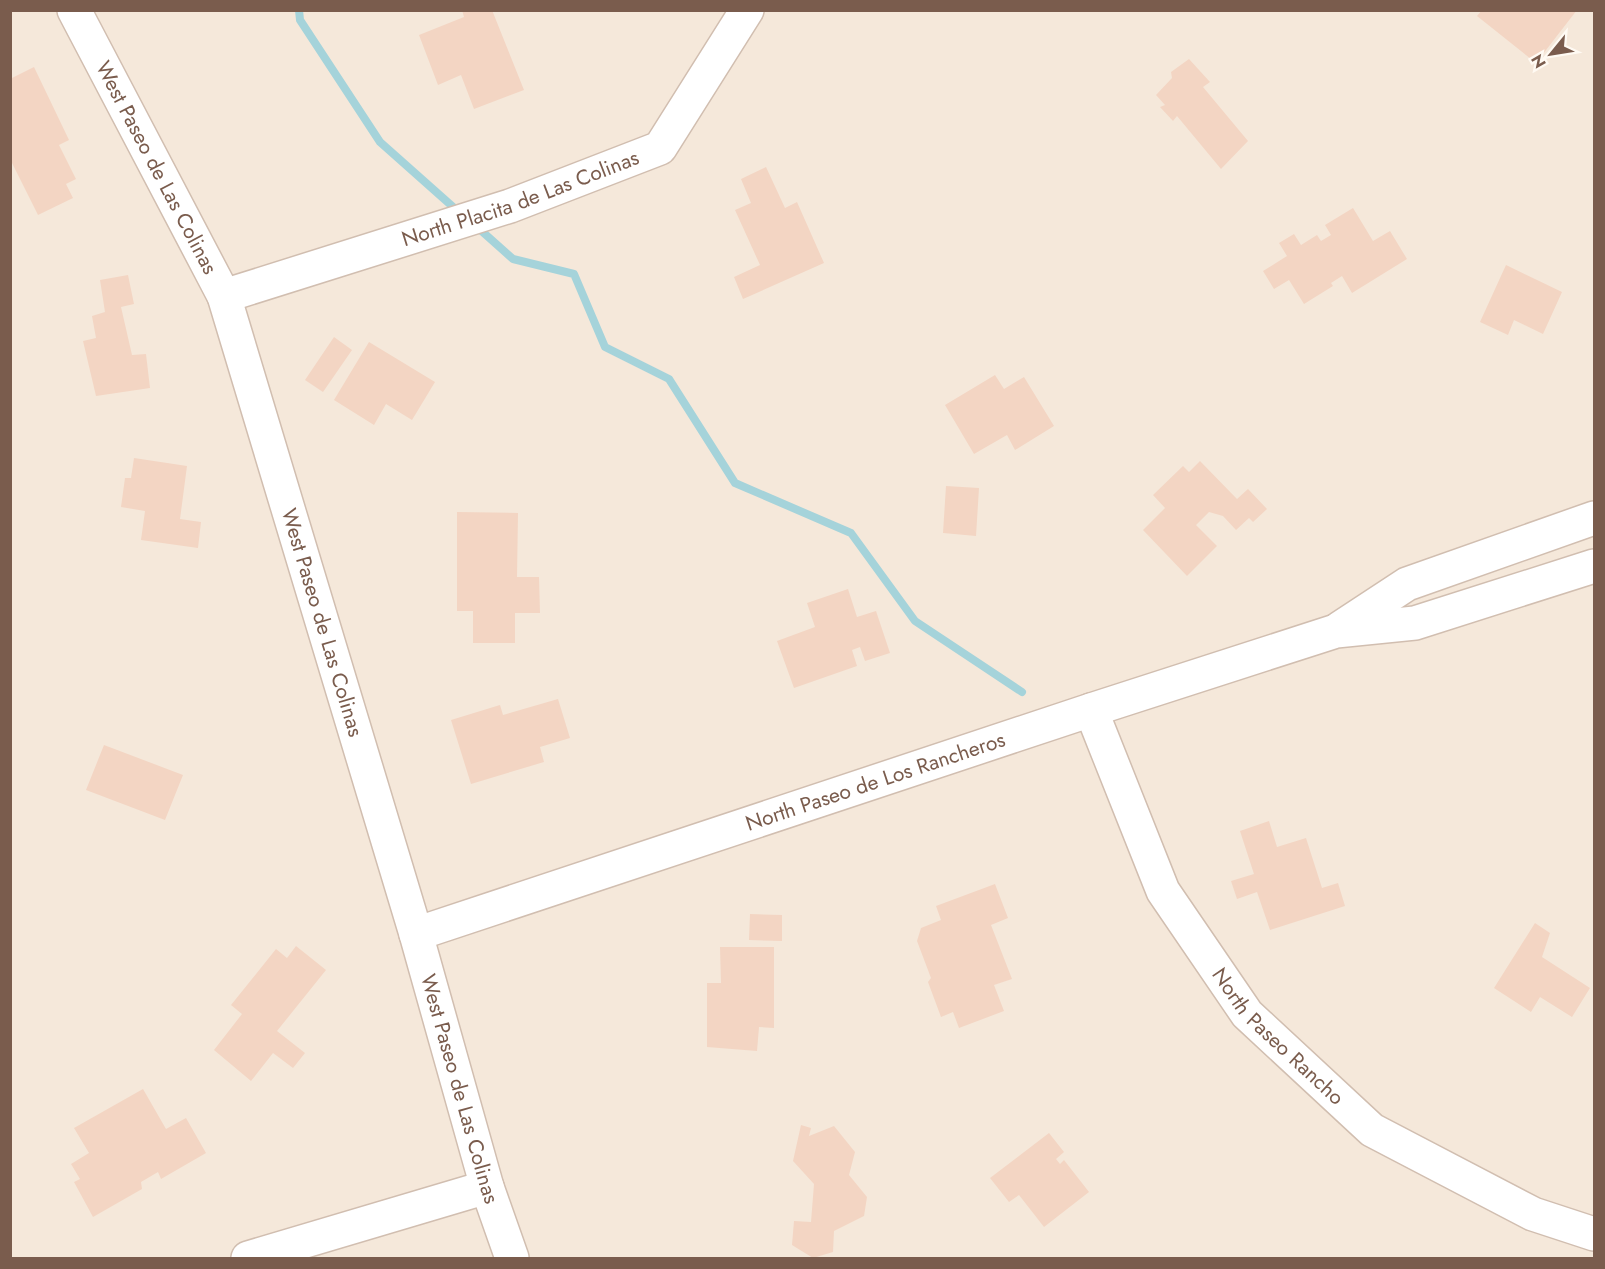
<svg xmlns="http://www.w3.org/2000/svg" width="1605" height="1269" viewBox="0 0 1605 1269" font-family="Jost,sans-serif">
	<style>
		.residential { fill: #f5e8da }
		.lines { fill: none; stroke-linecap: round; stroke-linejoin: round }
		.stream { stroke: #a5d3da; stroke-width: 8 }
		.building { fill: #f3d5c3 }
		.minor-casing { stroke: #d1beb0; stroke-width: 36 }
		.minor { stroke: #fff; stroke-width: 33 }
		.labels { text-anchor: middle; stroke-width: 5; stroke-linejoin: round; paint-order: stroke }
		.street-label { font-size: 21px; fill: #7a5c4d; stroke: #fffaf3 }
	</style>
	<rect width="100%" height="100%" fill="#fdf6ec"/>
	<!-- residential -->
	<path class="residential" d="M11,11H1594V1258H11Z"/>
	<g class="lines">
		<!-- stream -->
		<path class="stream" d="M299,10L300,20L380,142L461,214
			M476,226L513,259L574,274L605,347L669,379L735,483L851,533L915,621L1022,692"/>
	</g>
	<!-- building -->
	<path class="building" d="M462,10H492L524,90L474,109L461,75L438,85L419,35L464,17Z
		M1482,10H1577L1536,63L1477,16Z
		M1189,59L1210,82L1203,87L1248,141L1221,169L1177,116L1173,121L1160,107L1165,105L1156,95L1172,78L1171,72Z
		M34,67L69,140L59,145L76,179L66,184L73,198L38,215L10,159V79Z
		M766,167L785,208L797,202L824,263L743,299L734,277L760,265L735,210L751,203L741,179Z
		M1353,208L1373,241L1390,231L1407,259L1352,293L1342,276L1331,283L1333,286L1304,304L1289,280L1274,289L1263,271L1287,256L1279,243L1294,234L1301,245L1317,235L1321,241L1331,235L1325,225Z
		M1506,265L1562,292L1543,334L1514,320L1508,335L1480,322Z
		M128,275L134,304L121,307L132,355L146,354L150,388L96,396L83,341L96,338L92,316L105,312L100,280Z
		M334,337L352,350L323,392L305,380Z
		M369,342L435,382L412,420L386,404L374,425L334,400Z
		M995,375L1004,389L1024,377L1054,426L1015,450L1007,435L974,454L945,405Z
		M134,458L187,466L180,519L201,522L198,548L141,540L145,511L121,507L125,478H131Z
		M1200,461L1237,499L1248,489L1267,509L1253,522L1249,518L1236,530L1223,516L1209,512L1196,525L1217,546L1187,576L1143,530L1165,508L1153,495L1183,466L1189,472Z
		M946,486L979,488L976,536L943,533Z
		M457,512L518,513L517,577H539L540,613H515V643H473V611H457Z
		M848,589L857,617L876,611L890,653L865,661L860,647L852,650L857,666L794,688L777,641L815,627L807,603Z
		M558,699L570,738L540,747L544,762L471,784L451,720L500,705L503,715Z
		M104,745L183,775L165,820L86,790Z
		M1269,821L1277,847L1306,838L1322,888L1338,883L1345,906L1270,930L1257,892L1237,899L1231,881L1254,874L1240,831Z
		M995,884L1008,918L991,925L1012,979L994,985L1004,1011L959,1028L953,1012L941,1017L928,982L931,978L917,941L921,928L941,920L936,906Z
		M750,914L782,915V941L749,940Z
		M1535,923L1550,933L1542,957L1590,988L1572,1017L1540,997L1531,1012L1494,988Z
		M296,946L326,970L277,1031L305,1053L293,1068L273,1053L251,1081L214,1050L242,1014L231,1005L276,949L287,958Z
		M720,947H774V1028L759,1027L757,1051L707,1047V983H721Z
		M143,1089L166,1129L186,1118L206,1153L161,1179L158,1172L141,1182L142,1189L93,1217L74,1182L80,1179L71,1164L89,1153L74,1128Z
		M801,1125L811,1128L809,1136L834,1126L855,1152L849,1175L867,1197L864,1216L834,1231L833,1252L813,1258L792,1245L794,1221L811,1222L814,1184L793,1161Z
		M1049,1133L1064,1152L1056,1159L1060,1164L1064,1160L1089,1192L1044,1227L1019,1195L1009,1202L990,1178Z"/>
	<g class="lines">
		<defs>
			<g id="minor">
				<path id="s1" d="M74,10L224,296L416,934L487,1187L512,1258"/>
				<path id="s2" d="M224,296L510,206L660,148L747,10"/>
				<path d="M1340,628L1407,584L1594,518"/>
				<path id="s3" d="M1091,710L1163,891L1247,1014L1372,1130L1533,1214L1594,1234"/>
				<path id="s4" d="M416,934L1091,710L1336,631L1415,623L1594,566"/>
				<path d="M248,1258L487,1187"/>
			</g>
		</defs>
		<!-- minor casing -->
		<use href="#minor" class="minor-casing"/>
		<!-- minor -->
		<use href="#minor" class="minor"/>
	</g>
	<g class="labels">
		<!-- street labels -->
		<g class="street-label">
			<text dy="7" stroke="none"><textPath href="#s1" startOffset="178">West Paseo de Las Colinas</textPath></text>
			<text dy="7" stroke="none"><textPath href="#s2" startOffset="312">North Placita de Las Colinas</textPath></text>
			<text dy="7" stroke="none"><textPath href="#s1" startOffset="664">West Paseo de Las Colinas</textPath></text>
			<text dy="7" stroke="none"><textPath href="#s4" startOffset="484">North Paseo de Los Rancheros</textPath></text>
			<text dy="7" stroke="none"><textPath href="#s3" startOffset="381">North Paseo Rancho</textPath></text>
			<text dy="7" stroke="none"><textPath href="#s1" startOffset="1150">West Paseo de Las Colinas</textPath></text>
		</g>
	</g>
	<!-- border -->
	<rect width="1605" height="1269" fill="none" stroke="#7a5c4d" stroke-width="24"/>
	<!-- north arrow -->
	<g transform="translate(1551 54) rotate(240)" stroke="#fffaf3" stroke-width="4.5" paint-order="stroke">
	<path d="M0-4.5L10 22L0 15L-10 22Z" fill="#7a5c4d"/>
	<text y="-9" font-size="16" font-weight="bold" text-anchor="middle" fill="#7a5c4d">N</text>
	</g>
</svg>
